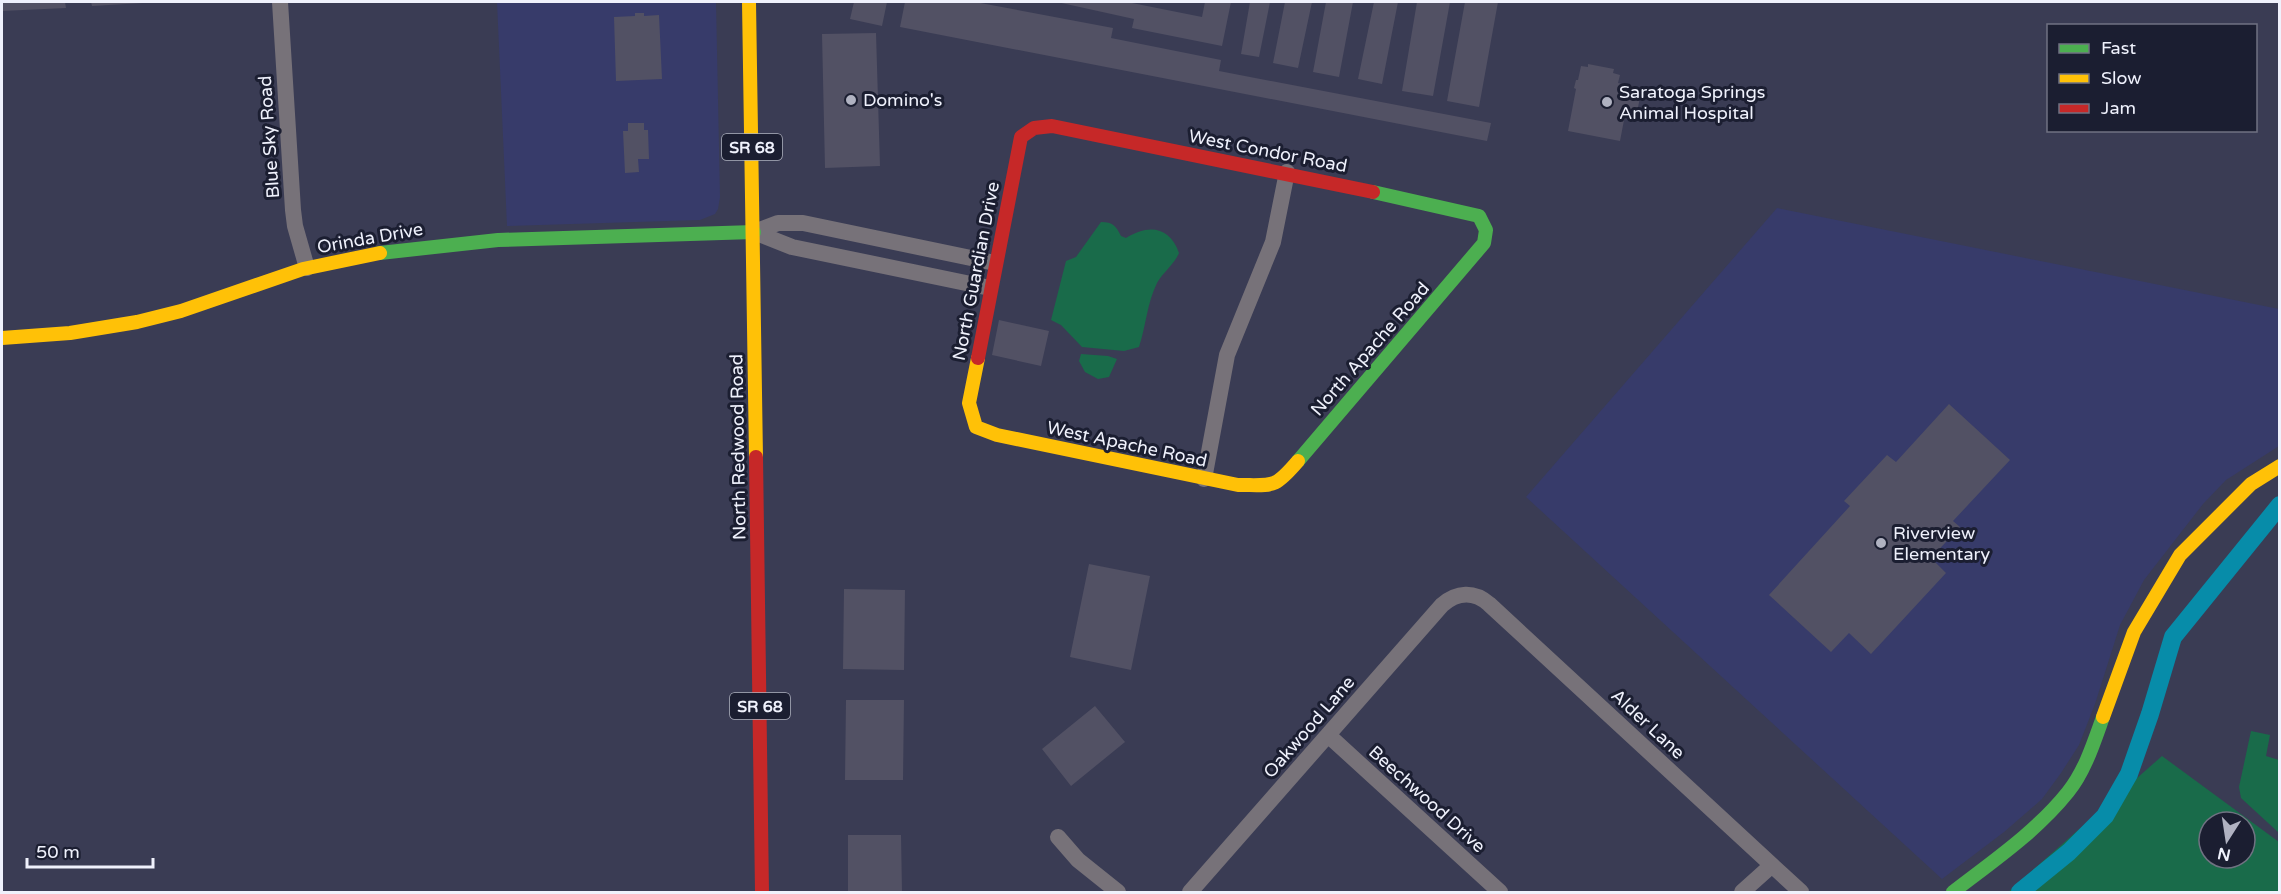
<svg xmlns="http://www.w3.org/2000/svg" width="2281" height="894" viewBox="0 0 2281 894" font-family="'Varela Round',sans-serif">
	<style>
		.built { fill: #373b6a }
		.green { fill: #196b4a; fill-rule: evenodd }
		.lines { fill: none; stroke-linecap: round; stroke-linejoin: round }
		.canal { stroke: #078ca9; stroke-width: 18 }
		.building { fill: #525164 }
		.street { stroke: #777279; stroke-width: 16 }
		.fast { stroke: #4caf50; stroke-width: 14 }
		.slow { stroke: #ffc107; stroke-width: 14 }
		.jam { stroke: #c62828; stroke-width: 14 }
		.poi-dot { fill: #b0b2c1; stroke: #1b1e31; stroke-width: 2 }
		.labels { text-anchor: middle; stroke-width: 6; stroke-linejoin: round; paint-order: stroke }
		.shield { fill: #1b1e31; stroke: #afb2bf; stroke-width: 1.5 }
		.shield-label { font-size: 16px; font-weight: bold; fill: #eff1fc }
		.poi-label { font-size: 18px; fill: #eff1fc; stroke: #1b1e31; text-anchor: start }
		.street-label { font-size: 18px; fill: #eff1fc; stroke: #1b1e31 }
	</style>
	<rect width="100%" height="100%" fill="#3a3c54"/>
	<!-- built -->
	<path class="built" d="M497,2H716L720,197L718,209L715,214L700,220L507,226Z
		M1777,208L2279,309V446L2226,480L2203,504L2144,580L2120,625L2095,704L2079,745L2061,773L2042,799L2004,832L1942,879L1526,497Z"/>
	<!-- green -->
	<path class="green" d="M1101,222C1113,222 1116,226 1121,236L1126,238C1148,224 1170,226 1179,253C1174,265 1163,272 1157,283C1147,303 1146,326 1139,347L1124,351L1082,347L1061,325L1051,320L1066,261L1076,257Z
		M1081,354L1108,356L1117,359L1109,377L1098,379L1085,372L1079,361Z
		M2251,731L2270,735L2266,756L2279,760V833L2241,798L2239,787Z
		M2162,756L2279,842V892H2008ZM2209,822H2245V858H2209Z"/>
	<g class="lines">
		<!-- canal -->
		<path class="canal" d="M2020,892L2069,852L2105,816L2129,774L2150,714L2173,637L2280,505"/>
	</g>
	<!-- building -->
	<path class="building" d="M2,2H65L66,8L2,11Z
		M91,2H143V3L92,6Z
		M854,2H887L882,26L850,19Z
		M905,2H975L1113,28L1111,38L1221,60L1219,71L1491,123L1487,141L900,27Z
		M1057,2H1127L1202,17L1205,2H1231L1222,46L1132,28L1134,19Z
		M1250,2H1270L1259,57L1241,54Z
		M1285,2H1312L1298,68L1273,63Z
		M1326,2H1353L1339,77L1313,72Z
		M1374,2H1398L1382,84L1358,79Z
		M1417,2H1450L1433,96L1402,91Z
		M1465,2H1498L1479,107L1447,101Z
		M635,13H644V16L659,15L662,79L616,81L614,17L635,16Z
		M876,33L880,166L825,168L822,34Z
		M1588,64L1614,69L1613,73L1620,75L1618,83L1642,88L1636,117L1625,115L1620,141L1568,131L1576,89L1574,88L1576,80H1578L1581,66L1588,67Z
		M628,123H644V130H648L649,159H638L639,172L625,173L623,131H628Z
		M999,320L1049,331L1041,366L992,355Z
		M1949,404L2010,460L1953,521L1960,527L1931,558L1946,573L1871,654L1849,633L1831,652L1769,595L1850,506L1844,501L1887,455L1896,462Z
		M1089,564L1150,576L1131,670L1070,657Z
		M844,589L905,590L904,670L843,669Z
		M846,700H904L903,780H845Z
		M1095,706L1125,742L1071,786L1042,749Z
		M848,835H901L902,892H848Z"/>
	<g class="lines">
		<!-- street -->
		<path class="street" d="M280,2L293,210L295,226L307,268
			M754,232L778,223H803L995,263
			M754,232L792,247L990,288
			M1204,479L1227,355L1273,242L1287,172
			M1328,735L1500,892
			M1058,837L1078,860L1118,892
			M1190,892L1442,605C1457,592 1474,591 1489,604L1801,892
			M1742,892L1771,866"/>
		<!-- fast -->
		<path class="fast" d="M380,253L498,240L754,232
			M1298,461L1484,243L1486,230L1479,216L1373,192
			M1953,892C1993,861 2036,832 2068,792C2085,771 2094,742 2103,717"/>
		<!-- slow -->
		<path class="slow" d="M749,2L756,457
			M2,338L70,333L137,322L181,311L303,269L380,253
			M978,358L969,403L976,427L997,435L1238,485C1274,485 1274,489 1298,461
			M2103,717L2134,632L2180,555L2251,484L2280,466"/>
		<!-- jam -->
		<path class="jam" d="M1052,126L1373,192
			M978,358L1021,137L1034,128L1052,126
			M756,457L762,892"/>
	</g>
	<!-- markers -->
	<g class="poi-dot">
		<circle cx="851" cy="100" r="6"/>
		<circle cx="1607" cy="102" r="6"/>
		<circle cx="1881" cy="543" r="6"/>
	</g>
	<g class="labels">
		<!-- shield labels -->
		<g class="shield">
			<rect x="722" y="134" width="60" height="26" rx="4.5"/>
			<rect x="730" y="693" width="60" height="26" rx="4.5"/>
		</g>
		<g class="shield-label">
			<text x="752" y="153">SR 68</text>
			<text x="760" y="712">SR 68</text>
		</g>
		<!-- poi labels -->
		<g class="poi-label">
			<text x="1619" y="98">Saratoga Springs<tspan x="1619" dy="21">Animal Hospital</tspan></text>
			<text x="863" y="106">Domino's</text>
			<text x="1893" y="539">Riverview<tspan x="1893" dy="21">Elementary</tspan></text>
		</g>
		<!-- street labels -->
		<g class="street-label">
			<text transform="translate(269 137) rotate(-94)" y="6">Blue Sky Road</text>
			<text transform="translate(1268 151) rotate(11)" y="6">West Condor Road</text>
			<text transform="translate(370 238) rotate(-10)" y="6">Orinda Drive</text>
			<text transform="translate(976 271) rotate(-79)" y="6">North Guardian Drive</text>
			<text transform="translate(1370 349) rotate(-49)" y="6">North Apache Road</text>
			<text transform="translate(1127 444) rotate(12)" y="6">West Apache Road</text>
			<text transform="translate(738 447) rotate(-91)" y="6">North Redwood Road</text>
			<text transform="translate(1648 724) rotate(43)" y="6">Alder Lane</text>
			<text transform="translate(1309 727) rotate(-49)" y="6">Oakwood Lane</text>
			<text transform="translate(1427 799) rotate(42)" y="6">Beechwood Drive</text>
		</g>
	</g>
	<!-- border -->
	<rect width="2281" height="894" fill="none" stroke="#eff1fc" stroke-width="6"/>
	<!-- legend -->
	<rect x="2047" y="24" width="210" height="108" fill="#1b1e31" stroke="#707282" stroke-width="1.5"/>
	<rect x="2059" y="44" width="30" height="9" fill="#4caf50" stroke="#707282" stroke-width="1.5"/>
	<text x="2101" y="54" font-size="18" fill="#eff1fc">Fast</text>
	<rect x="2059" y="74" width="30" height="9" fill="#ffc107" stroke="#707282" stroke-width="1.5"/>
	<text x="2101" y="84" font-size="18" fill="#eff1fc">Slow</text>
	<rect x="2059" y="104" width="30" height="9" fill="#c62828" stroke="#707282" stroke-width="1.5"/>
	<text x="2101" y="114" font-size="18" fill="#eff1fc">Jam</text>
	<!-- north arrow -->
	<g transform="translate(2227 840) rotate(192)"><circle r="28" fill="#1b1e31" stroke="#707282" stroke-width="1.5"/>
	<path d="M0-4.5L10 22L0 15L-10 22Z" fill="#b0b2c1"/>
	<text y="-9" font-size="16" font-weight="bold" text-anchor="middle" fill="#eff1fc">N</text>
	</g>
	<!-- scale -->
	<path d="M27 858v9h126v-9" fill="none" stroke="#eff1fc" stroke-width="3"/>
	<text x="36" y="858" font-size="18" fill="#eff1fc" stroke="#1b1e31" stroke-width="4.5" paint-order="stroke">50 m</text>
</svg>
